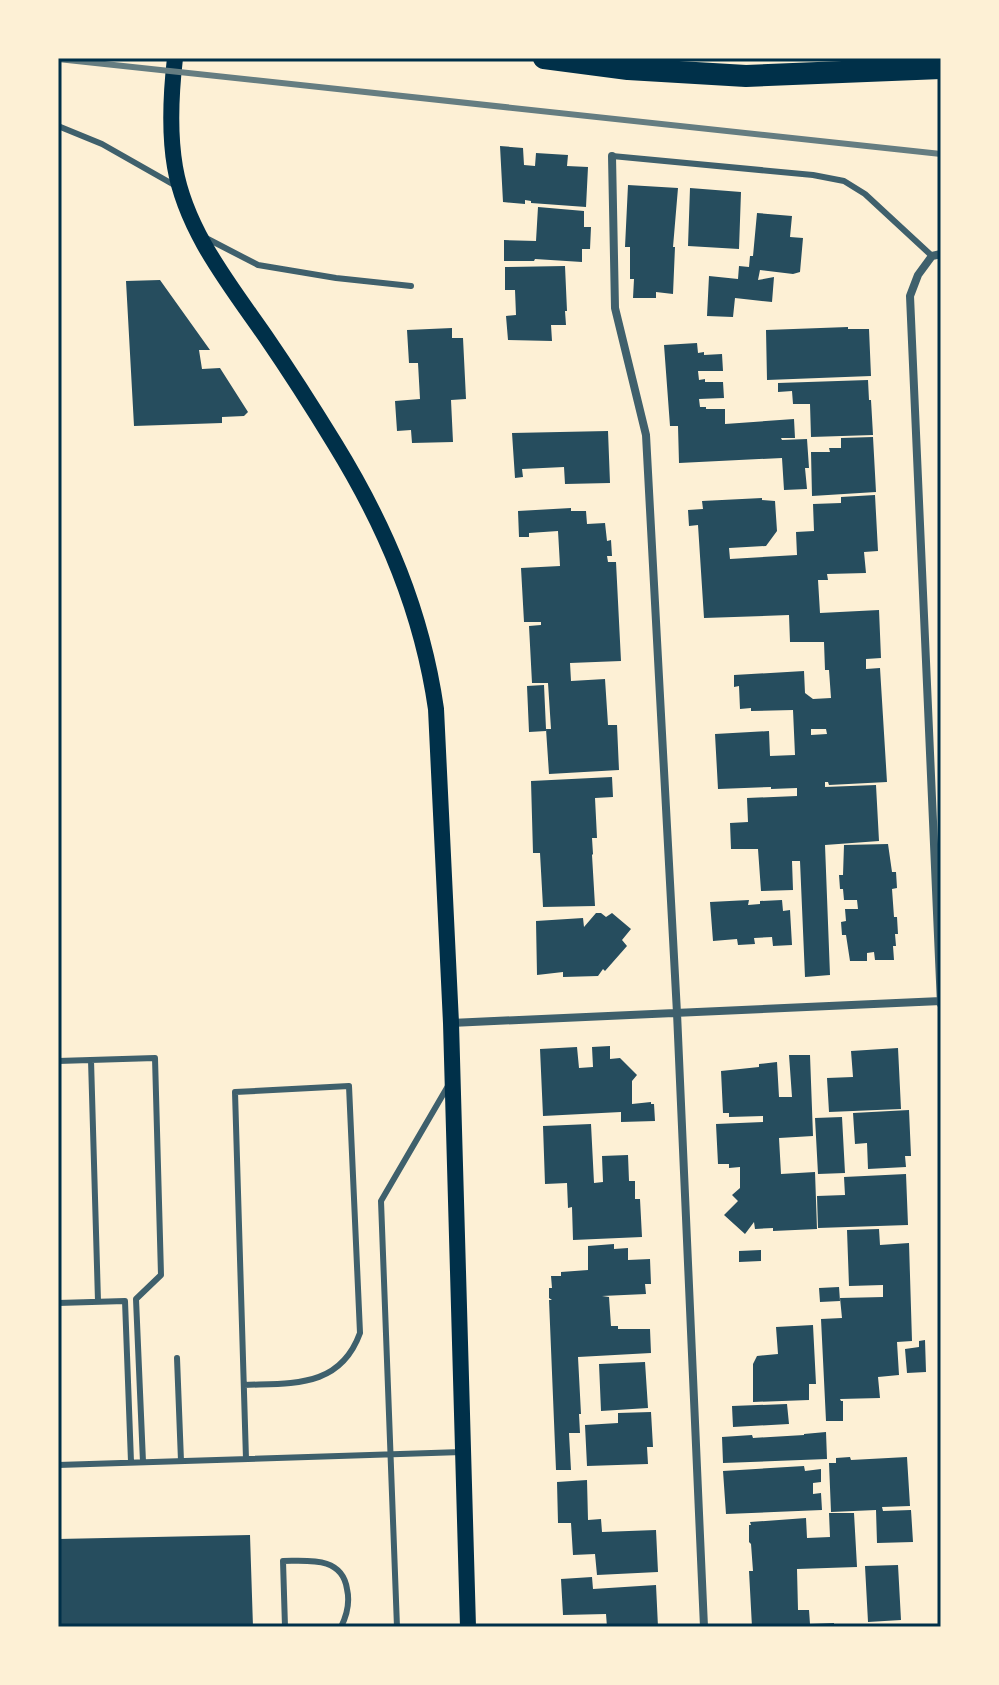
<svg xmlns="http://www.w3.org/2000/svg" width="999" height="1685" viewBox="0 0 999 1685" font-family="'Space Grotesk',sans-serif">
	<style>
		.building { fill: #264d5e; fill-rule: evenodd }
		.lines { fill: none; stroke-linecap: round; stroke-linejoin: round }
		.service { stroke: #3f606c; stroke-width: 6 }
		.minor { stroke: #3f606c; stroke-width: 8 }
		.secondary { stroke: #003049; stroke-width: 16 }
		.trunk { stroke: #003049; stroke-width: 22 }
		.rail { stroke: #657d81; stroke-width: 6 }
		.neatline { fill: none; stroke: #003049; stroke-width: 3 }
	</style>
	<rect width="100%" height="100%" fill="#fdf0d5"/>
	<!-- building -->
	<path class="building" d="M500,146L523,148L524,165L535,166L536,153L568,155L567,166L588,167L586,207L531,203V201L525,200V204L503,202Z
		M628,185L678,188L673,247H675L673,294L656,292V298H633L634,279H630V247H625Z
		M690,188L741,192L739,249L688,246Z
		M538,207L584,211V227H591L590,249H582V262L535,259L534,261H504V240L536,241Z
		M757,213L792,216L790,237L803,238L800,272L793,274L760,270L758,280L774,277L772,302L735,298L733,317L707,316L709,276L738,279L739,266L749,267L750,256H753Z
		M565,266L567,311H565L566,325H551L552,341L508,340L506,316L516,315L515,290H505V267Z
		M160,280L210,350H199L202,369L220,368L248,412L244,416L222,417V423L134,426L126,281Z
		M848,327V329H869L871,376L767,380L766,330Z
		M452,328V338H463L466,399L451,400L453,442L412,443L411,430L397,431L395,401L420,399L418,363H409L407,330Z
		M697,343L698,353L704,352V355L722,354L723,371H698L699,380L705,379V382H723L724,398L699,399L700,407H706V409H725V424L794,419L795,438H781L782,440L807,439L809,468H805L807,489L784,490L782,458L679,463L678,426H670L664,345Z
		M868,380L869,400H871L873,435L811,437L810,404H793L792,391L778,392V383Z
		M608,431L610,483L565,484L564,467L522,469L523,477L515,478L512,433Z
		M873,437L876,492L812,496L811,452H830L829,448H841V438Z
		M875,495L878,551L864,552L866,573L827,574L828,580H818L820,613L879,610L881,658L866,659V669L880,668L887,782L829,785L828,782H825V787L876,785L879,841L825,845L830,975L805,977L800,861H792L793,890L761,891L758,849H731L730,823L748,822L747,798L797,796V788L771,789V787L718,789L715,734L769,731L770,756L795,755L793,710L751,711V708L740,709L739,686L734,687V675L804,671L805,693L813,699L831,698L829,670H825L824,642H790L789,615L704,618L698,525L689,526L688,510L703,509L702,501L762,498V500L775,501L777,531L766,546L729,548L730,559L797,555L796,532L814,531L813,504L841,503V497ZM811,729H826L827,734L811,735Z
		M571,508V511H586L587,524L605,523L607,541L611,540L612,556H607L608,562H616L621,661L570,663L571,681L605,679L608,725H617L619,770L549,774L546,729V731L529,732L527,686L544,685L546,729H551L548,683H532L529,626L541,625V622H524L521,568L560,566L558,531L529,533V537H519L518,511Z
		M612,777L613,797L595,798L597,838H592L593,854L592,855L595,906L543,907L540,853H533L531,781Z
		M888,844L892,872H896L897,888L892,889L894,917H897L898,934H895L896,946H893L894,960H875L874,952L867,953V961H850L846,935H842L841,922L846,921L845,909H858L857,900H844L843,889H840L839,875H843L844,845Z
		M749,900L748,905L760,904V901L782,900L783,911L790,910L792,945L773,946L772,937L754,938L755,944L738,945L737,939L713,941L710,902Z
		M596,913H601L606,917L612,913L631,929L622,940L627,946L605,971L603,969L598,976L563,977V972L537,975L536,921L583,918L584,927Z
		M610,1046V1059L620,1058L637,1075L632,1081V1104L651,1102V1104H654L655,1121L621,1122V1112L543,1116L540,1049L577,1047L579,1068L593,1067L592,1047Z
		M898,1048L901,1109L829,1112L827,1078L853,1077L851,1051Z
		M789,1055H810L813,1136L779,1138L781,1174L815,1172L817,1229L773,1231V1228L755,1229L754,1222L745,1234L724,1215L738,1201L732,1195L740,1188V1167L729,1168V1164H718L716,1124L763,1122V1116L729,1117V1113H723L721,1071L759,1067V1064L777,1062L779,1097H792Z
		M909,1110L911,1156H905L906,1167L868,1169L867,1143L855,1144L853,1113Z
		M842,1117L845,1173L818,1174L815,1118Z
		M591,1124L594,1183L603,1182L602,1156L628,1155L629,1181H635V1199H640L642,1237L573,1240L572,1207L568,1208L567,1183L545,1184L543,1126Z
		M906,1174L908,1225L818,1228L817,1196L845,1195L844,1177Z
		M879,1229L880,1245L909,1243L912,1341L897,1342L899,1375L878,1377L880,1398L840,1399L841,1401H843V1421H826L821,1319L842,1318L840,1298L883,1297V1285L849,1286L847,1230Z
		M614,1244V1249L628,1248V1260L650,1259L651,1284H645L646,1294L602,1296L609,1297L611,1326H618V1329H650L651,1353L578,1357L581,1414H579L580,1433H569L571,1470H556L549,1300H552L549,1298V1288H552L551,1276H561V1272L588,1270V1246Z
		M761,1250V1261L739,1262V1251Z
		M839,1287L840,1301L820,1302L819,1288Z
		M813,1325L816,1384H809V1400L753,1402V1364L757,1356L778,1354L776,1327Z
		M925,1340L926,1372L907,1373L905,1349L919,1347V1341Z
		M645,1362L648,1408L601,1411L599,1364Z
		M787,1404L789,1424L733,1427L732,1406Z
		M651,1412L653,1447H647L648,1464L587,1466L585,1425L618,1423V1413Z
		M826,1432L827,1459L723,1463L722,1437L752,1435L753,1438L804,1435V1434Z
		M850,1457L851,1460L907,1457L910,1506L882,1507L883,1511L911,1510L913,1542L877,1543L876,1510L831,1512L829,1463H836V1458Z
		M804,1466L805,1471L821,1469V1482L813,1483V1494L821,1493L822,1510L726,1514L723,1471Z
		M587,1480L588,1520L601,1519L602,1532L656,1530L658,1572L597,1575L595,1554L573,1555L571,1523H558L557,1482Z
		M829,1513H854L857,1567L797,1569L798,1610H809L810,1624L834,1623V1627H807L808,1625L752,1627L749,1571H753L751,1544L749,1542V1525H751L750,1522L806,1518L807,1538L830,1537Z
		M250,1535L253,1627H58V1539Z
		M898,1565L901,1620L868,1622L865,1566Z
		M592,1577L593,1589L656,1585L658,1627H607L606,1614L563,1615L561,1579Z"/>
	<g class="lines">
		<!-- service -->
		<path class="service" d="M58,126L102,144L176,186
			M612,156L813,175L844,181L865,194L932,256
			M204,237L258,265L336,278L411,286
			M91,1060L98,1301
			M58,1061L155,1058L161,1275L136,1299L143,1462
			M58,1303L125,1301L131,1462
			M177,1358L181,1461
			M244,1385C293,1383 340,1388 360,1333L349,1086L235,1092L246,1459
			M58,1465L462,1452
			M285,1627L283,1561C308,1561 342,1556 347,1589C350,1602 347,1615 341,1627
			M397,1627L381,1201L448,1086"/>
		<!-- minor -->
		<path class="minor" d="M612,156L615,308L646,435L677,1013L704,1627
			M941,254L932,256L918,275L910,296L941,1004
			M451,1023L941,1001"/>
		<!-- secondary -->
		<path class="secondary" d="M175,58C171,93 169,132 175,167C186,231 230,285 266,337C290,372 313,408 335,444C386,527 422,612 436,709L451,1023L468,1627"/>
		<!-- trunk -->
		<path class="trunk" d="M544,58L628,69L746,76L941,68"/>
		<!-- rail -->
		<path class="rail" d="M58,59L941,154"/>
	</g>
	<!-- border -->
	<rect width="999" height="1685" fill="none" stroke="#fdf0d5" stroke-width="120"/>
	<rect x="60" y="60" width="879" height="1565" class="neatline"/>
</svg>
